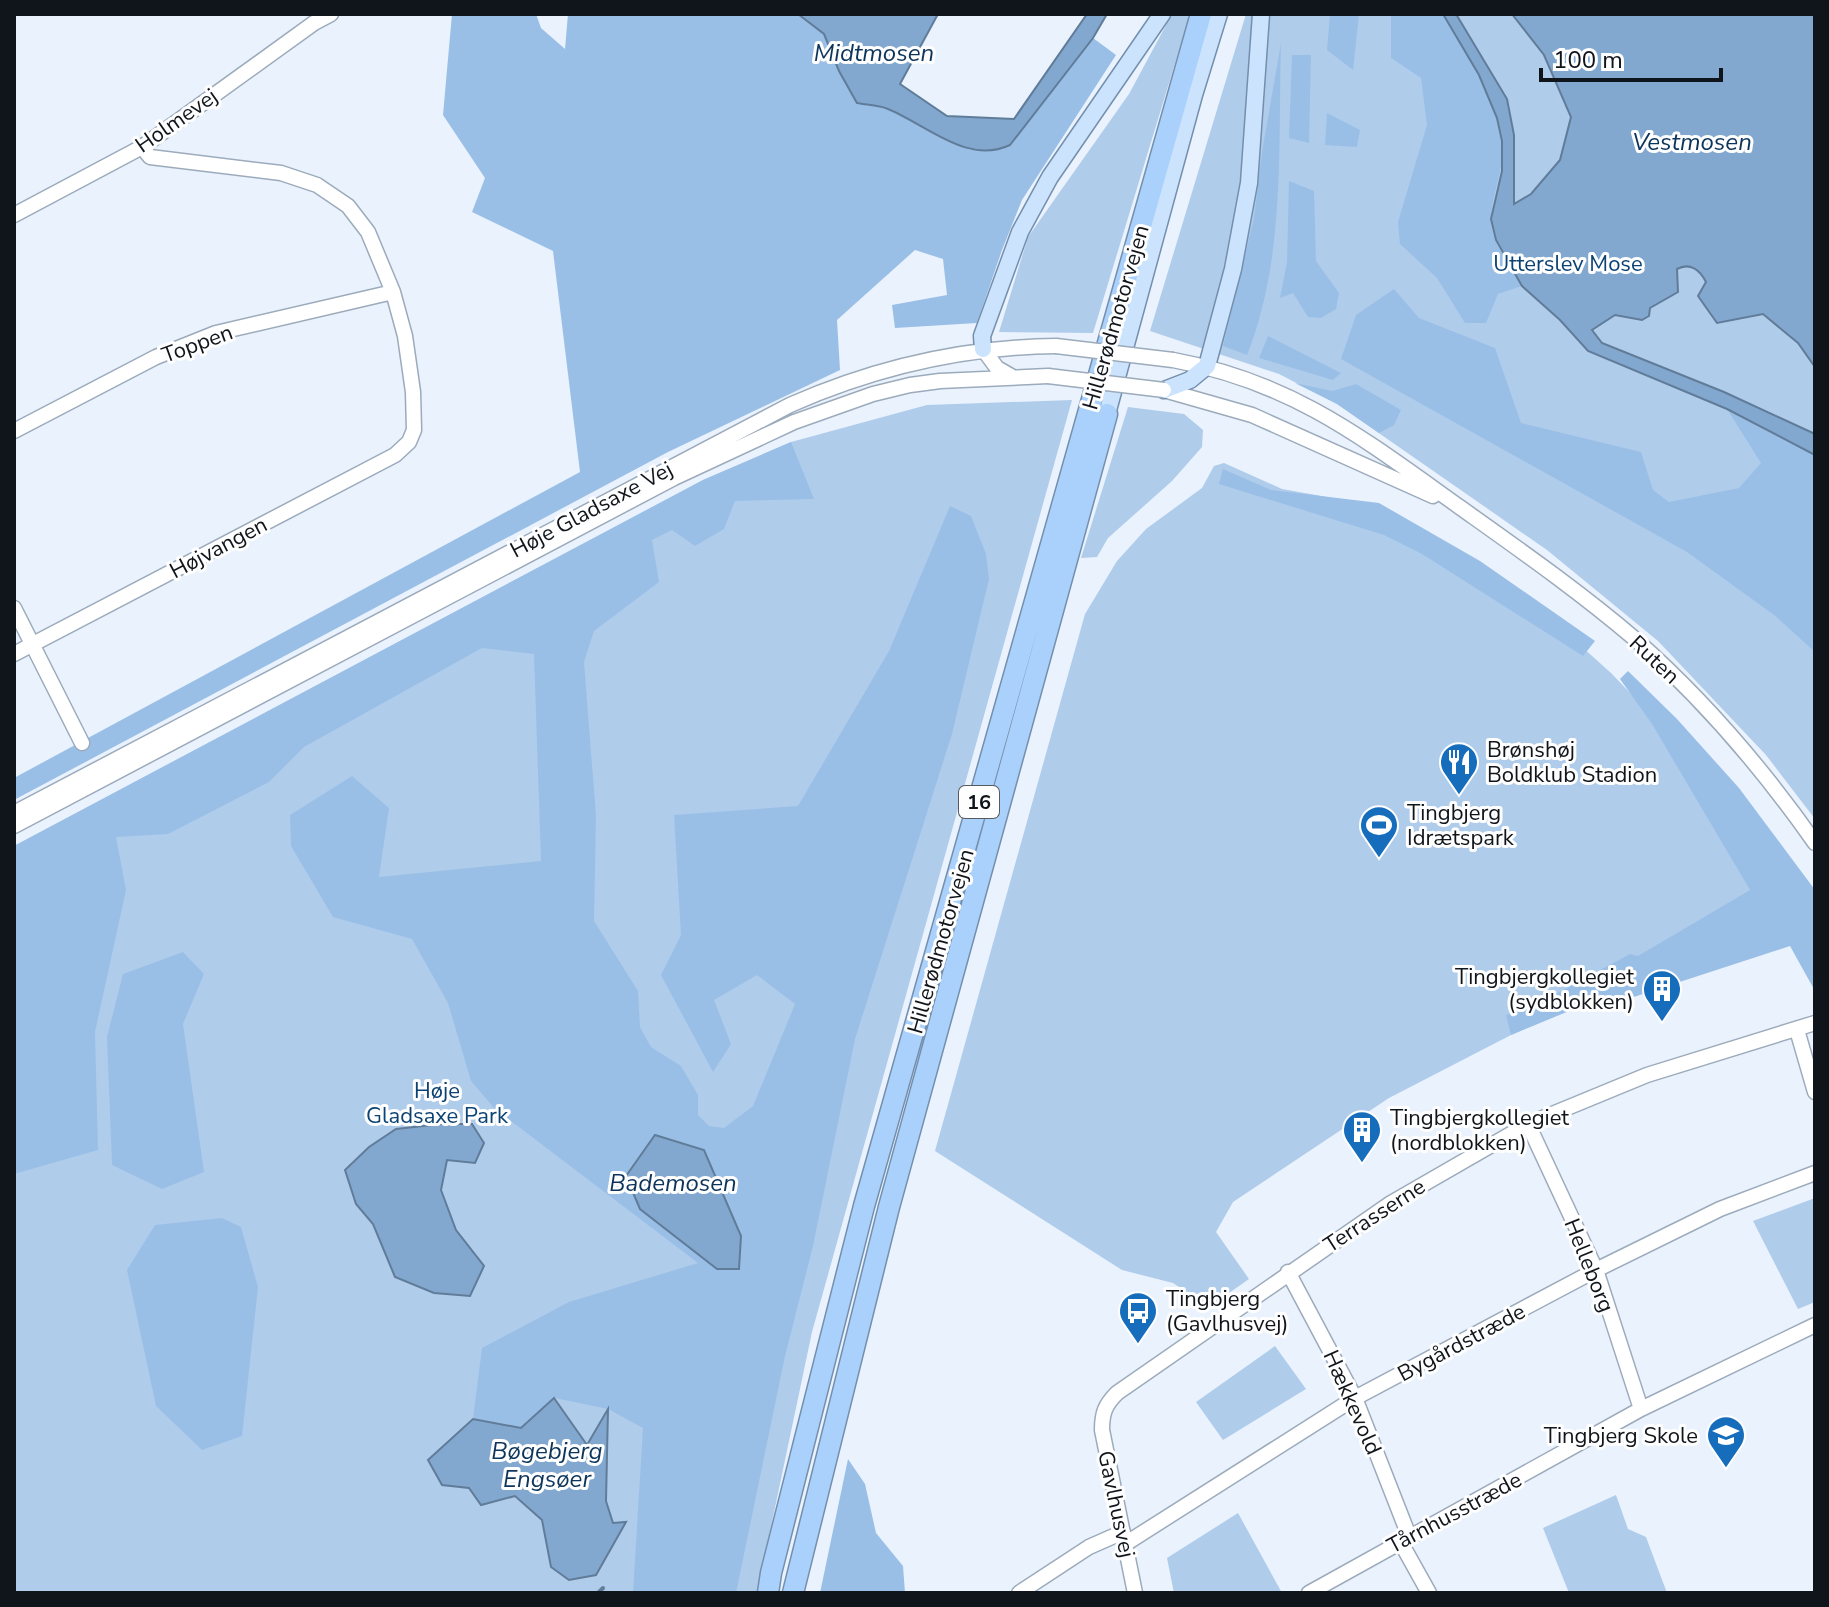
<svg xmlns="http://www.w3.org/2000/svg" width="1829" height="1607" viewBox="0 0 1829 1607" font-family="'Nunito Sans',sans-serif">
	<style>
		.green { fill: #b0cceb }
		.forest { fill: #9abfe7 }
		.water { fill: #83a8cf; stroke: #607c99; stroke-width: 2 }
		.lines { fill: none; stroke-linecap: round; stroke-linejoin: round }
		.stream { stroke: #607c99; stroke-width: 4 }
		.minor-casing { stroke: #9cabbb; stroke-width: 17 }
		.major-casing { stroke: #748fad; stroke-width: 19 }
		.highway-casing { stroke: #748fad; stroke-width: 23 }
		.minor { stroke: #fff; stroke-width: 14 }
		.major { stroke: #cce3fd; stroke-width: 16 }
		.highway { stroke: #aad1fb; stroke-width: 20 }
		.minor-bridge-casing { stroke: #9cabbb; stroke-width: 17; stroke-linecap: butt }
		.minor-bridge { stroke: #fff; stroke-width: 14 }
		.labels { text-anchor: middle; stroke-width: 6; stroke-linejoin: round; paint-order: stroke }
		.shield { fill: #fefefe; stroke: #575b5f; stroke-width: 2 }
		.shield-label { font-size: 20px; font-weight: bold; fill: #10151b }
		.street-label { font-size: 22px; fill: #10151b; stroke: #fefefe }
		.park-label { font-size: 22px; fill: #0a4273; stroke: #fefefe }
		.poi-label { font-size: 22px; fill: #10151b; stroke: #fefefe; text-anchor: start }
		.water-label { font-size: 24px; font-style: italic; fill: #0d355b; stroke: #fefefe }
	</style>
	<rect width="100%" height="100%" fill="#e9f2fd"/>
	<!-- green -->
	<path class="green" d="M1172,14H1190L1093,333L999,332L1028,237L1129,94Z
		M1246,14H1815V819L1766,755L1658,641L1547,550L1337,404L1279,374L1150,331Z
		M1072,400L812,1332L757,1593H14V846L703,480L791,442L927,405Z
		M1128,407L1184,414L1203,430L1202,447L1172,481L1108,538L1097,557L1081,558Z
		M1224,463L1282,489L1327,497L1581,646L1611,673L1655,719L1787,942L1598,998L1511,1035L1389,1098L1233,1202L1216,1232L1249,1279L1209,1307L1173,1283L1122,1270L935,1151L1085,614L1117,561L1146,529L1202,488L1214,466Z
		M1815,1198V1302L1798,1309L1753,1221Z
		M1275,1346L1306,1389L1223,1440L1196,1402Z
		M1616,1495L1628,1529L1646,1537L1667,1593H1569L1543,1528Z
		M1238,1513L1282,1593H1174L1167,1558Z"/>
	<!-- forest -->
	<path class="forest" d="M452,14H536L541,28L565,49L568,14H798L824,34L839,71L857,103L885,108L970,150L1010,145L1093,38L1116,55L1022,200L1002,250L977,323L895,328L892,305L947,295L943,259L915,250L837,320L840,370L668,452L14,800V778L580,472L553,251L472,212L485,178L443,115Z
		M1330,14H1359L1353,70L1327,50Z
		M1391,14H1443C1466,53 1497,95 1502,141C1505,171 1491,195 1491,220C1492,243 1511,267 1522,286L1498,294L1486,323H1465L1437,278L1400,244L1398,222L1427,125L1421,78L1391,58Z
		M1281,43C1278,146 1286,257 1247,355L1223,346L1254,218L1262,152Z
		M1292,55H1311L1309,143L1289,138Z
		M1327,113L1360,130L1357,147L1325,145Z
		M1289,181L1314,191L1316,261L1339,293L1336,309L1321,318L1308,317L1293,293L1280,298L1287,262Z
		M1394,289L1419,318L1495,348L1521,423L1641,452L1653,490L1669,502L1739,488L1761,463L1727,409L1815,455V652L1774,615L1687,552L1341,359L1356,315Z
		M1268,336L1341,373L1333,380L1259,358Z
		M1295,383L1332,391L1356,384L1401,410L1394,425L1379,433L1337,404Z
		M791,442L814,499L735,501L724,529L695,546L672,530L652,540L659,582L594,631L584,662L596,816L594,921L638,991L640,1027L651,1047L681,1066L698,1095V1115L709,1126L724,1128L753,1106L795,1004L757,975L714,1000L731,1044L713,1072L661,975L681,935L674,815L798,806L889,651L950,506L971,516L986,554L989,579L952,734L855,1039L813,1246L785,1356L736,1593H633L643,1428L608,1409L555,1398L521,1428L473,1419L482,1348L569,1302L698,1263L495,1109L471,1081L448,1003L412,939L333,917L291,846L290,815L352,776L389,808L379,877L541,861L534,654L482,648L304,747L269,782L168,834L116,837L126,890L95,1032L98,1150L14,1174V846L703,480Z
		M1223,469L1271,490L1379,503L1480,561L1595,641L1583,656L1422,554L1384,535L1219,484Z
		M1628,671L1677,719L1739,788L1815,890V991L1790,946L1603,1007L1598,999L1511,1035L1506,1015L1530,1008L1630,954L1638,956L1750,890L1652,724L1620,679Z
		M183,952L204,974L183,1024L204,1172L162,1189L112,1165L107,1037L123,974Z
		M222,1218L241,1227L258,1287L242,1436L202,1450L156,1406L127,1270L155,1225Z
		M848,1459L865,1484L876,1533L903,1566L905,1593H820Z"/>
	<!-- water -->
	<path class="water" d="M798,14H938L900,84L947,116L1014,119L1087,14H1107L1093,38L1010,145C967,165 927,125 888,109C878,105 867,105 857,103L839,71L824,34Z
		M1443,14H1456L1507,99L1514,135V204L1531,194L1560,160L1571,117L1544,55L1512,14H1815V367L1798,343L1763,314L1717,323L1698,296L1706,282C1700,270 1690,262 1677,269L1678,292L1650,308L1649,316L1642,320L1615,315L1592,330L1602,343L1612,347L1724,392L1815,434V455L1727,409L1588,351L1560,320L1522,286L1496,240L1491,219L1502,171V141L1497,118L1479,75Z
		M441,1124H472L484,1143L475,1163L447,1160L441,1190L456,1230L484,1266L470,1296L434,1293L395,1277L373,1224L356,1204L345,1170L369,1147L396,1129Z
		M655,1135L704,1150L741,1236L739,1269H717L640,1209L626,1176Z
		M554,1398L587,1445L608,1409L606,1501L613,1523L626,1522L596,1575L569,1580L551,1567L542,1520L515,1496L481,1505L469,1488L442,1485L428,1460L473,1419L521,1428Z"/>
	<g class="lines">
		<!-- stream -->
		<path class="stream" d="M598,1593L603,1588"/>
		<defs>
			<path id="minor" d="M14,215L142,147L314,23L331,14
				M983,349L997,368L1011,376
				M1173,360C1293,382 1364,439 1461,508C1520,550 1580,592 1635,639C1703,699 1763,769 1815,843
				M1164,390L1252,415L1433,496
				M14,431L156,357L216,333L393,292
				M14,608L82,743
				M14,654L395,455L409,442L414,430L413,392L405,336L393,292L368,232L348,206L317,185L281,173L150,157L142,147
				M14,813L790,405C876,367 962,347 1056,346
				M14,826L674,478L794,422L873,394L910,385L940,381L1048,376
				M1797,1030L1815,1092
				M1528,1124L1596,1270L1641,1409
				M1288,1272L1355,1398L1409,1536
				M1400,1541L1429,1593
				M1125,1544L1355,1398L1596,1270L1720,1209L1815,1173
				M1019,1593L1089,1547L1123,1532
				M1135,1593L1102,1430C1102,1413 1105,1405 1117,1393L1391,1203L1528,1124L1647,1075L1815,1023
				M1309,1593L1641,1409L1815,1325"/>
			<path id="major" d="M983,349L982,336L1020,232L1050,177L1162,14
				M1164,390L1190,380L1207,366L1233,269L1249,183L1261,14
				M1107,414L1194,95L1219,14"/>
			<path id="highway" d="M768,1593L771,1573L864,1206L1201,14
				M793,1593L889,1207L1107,414"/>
		</defs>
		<!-- minor casing -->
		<use href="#minor" class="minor-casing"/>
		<!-- major casing -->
		<use href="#major" class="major-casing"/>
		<!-- highway casing -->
		<use href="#highway" class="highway-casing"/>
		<!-- minor -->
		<use href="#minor" class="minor"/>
		<!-- major -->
		<use href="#major" class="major"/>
		<!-- highway -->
		<use href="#highway" class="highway"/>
		<defs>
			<path id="minor-bridge" d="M1056,346L1173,360
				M1048,376L1164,390"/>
		</defs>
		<!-- minor-bridge casing -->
		<use href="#minor-bridge" class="minor-bridge-casing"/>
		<!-- minor-bridge -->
		<use href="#minor-bridge" class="minor-bridge"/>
	</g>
	<!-- icons -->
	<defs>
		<symbol id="restaurant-pin" viewBox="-11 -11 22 30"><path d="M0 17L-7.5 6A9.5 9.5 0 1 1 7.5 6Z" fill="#166dbb" stroke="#fefefe"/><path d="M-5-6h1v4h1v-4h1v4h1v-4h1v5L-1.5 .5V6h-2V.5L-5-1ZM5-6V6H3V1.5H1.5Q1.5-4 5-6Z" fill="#fff"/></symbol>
		<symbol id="stadium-pin" viewBox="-11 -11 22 30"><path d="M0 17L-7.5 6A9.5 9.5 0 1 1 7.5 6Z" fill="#166dbb" stroke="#fefefe"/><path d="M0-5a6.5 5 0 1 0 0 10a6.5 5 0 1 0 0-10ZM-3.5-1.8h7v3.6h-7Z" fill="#fff"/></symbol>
		<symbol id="building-pin" viewBox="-11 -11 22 30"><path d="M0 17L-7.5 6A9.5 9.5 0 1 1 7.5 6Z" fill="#166dbb" stroke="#fefefe"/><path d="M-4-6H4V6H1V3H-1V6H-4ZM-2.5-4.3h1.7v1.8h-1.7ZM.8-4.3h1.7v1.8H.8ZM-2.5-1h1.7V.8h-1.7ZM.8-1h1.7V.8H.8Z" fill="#fff"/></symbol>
		<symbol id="bus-pin" viewBox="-11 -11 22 30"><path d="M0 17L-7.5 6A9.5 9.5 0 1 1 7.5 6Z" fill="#166dbb" stroke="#fefefe"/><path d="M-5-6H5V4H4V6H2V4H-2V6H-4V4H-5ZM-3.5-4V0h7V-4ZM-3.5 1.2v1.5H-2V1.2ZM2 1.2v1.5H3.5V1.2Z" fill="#fff"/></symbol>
		<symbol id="school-pin" viewBox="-11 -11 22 30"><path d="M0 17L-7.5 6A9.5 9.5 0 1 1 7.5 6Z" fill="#166dbb" stroke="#fefefe"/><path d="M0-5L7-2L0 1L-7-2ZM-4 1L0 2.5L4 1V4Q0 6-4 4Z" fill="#fff"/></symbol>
	</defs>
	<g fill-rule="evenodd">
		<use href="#restaurant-pin" x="1437" y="740" width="44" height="60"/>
		<use href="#stadium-pin" x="1357" y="803" width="44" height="60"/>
		<use href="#building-pin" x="1640" y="967" width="44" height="60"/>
		<use href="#building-pin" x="1340" y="1108" width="44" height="60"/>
		<use href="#bus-pin" x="1116" y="1289" width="44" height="60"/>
		<use href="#school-pin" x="1704" y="1413" width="44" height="60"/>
	</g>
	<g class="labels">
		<!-- shield labels -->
		<rect class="shield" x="959" y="786" width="40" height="32" rx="6"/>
		<g class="shield-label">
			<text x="979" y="809">16</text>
		</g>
		<!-- street labels -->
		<g class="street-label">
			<text transform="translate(176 120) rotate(-35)" y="8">Holmevej</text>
			<text transform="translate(1115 317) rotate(-74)" y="8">Hillerødmotorvejen</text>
			<text transform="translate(197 343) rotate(-20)" y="8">Toppen</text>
			<text transform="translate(591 509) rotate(-28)" y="8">Høje Gladsaxe Vej</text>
			<text transform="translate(218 547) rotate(-28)" y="8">Højvangen</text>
			<text transform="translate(1655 659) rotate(43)" y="8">Ruten</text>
			<text transform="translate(940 941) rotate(-74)" y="8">Hillerødmotorvejen</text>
			<text transform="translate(1374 1215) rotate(-33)" y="8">Terrasserne</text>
			<text transform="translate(1590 1265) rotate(68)" y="8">Helleborg</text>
			<text transform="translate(1461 1342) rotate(-28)" y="8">Bygårdstræde</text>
			<text transform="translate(1353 1402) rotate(66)" y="8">Hækkevold</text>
			<text transform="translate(1117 1504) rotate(78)" y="8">Gavlhusvej</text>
			<text transform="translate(1454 1512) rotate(-28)" y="8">Tårnhusstræde</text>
		</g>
		<!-- park labels -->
		<g class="park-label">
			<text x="1568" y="271">Utterslev Mose</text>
			<text x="437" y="1098">Høje<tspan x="437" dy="25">Gladsaxe Park</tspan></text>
		</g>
		<!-- poi labels -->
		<g class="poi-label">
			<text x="1487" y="757">Brønshøj<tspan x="1487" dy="25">Boldklub Stadion</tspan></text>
			<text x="1407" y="820">Tingbjerg<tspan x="1407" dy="25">Idrætspark</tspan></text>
			<text x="1634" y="984" text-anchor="end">Tingbjergkollegiet<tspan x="1634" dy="25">(sydblokken)</tspan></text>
			<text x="1390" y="1125">Tingbjergkollegiet<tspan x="1390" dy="25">(nordblokken)</tspan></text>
			<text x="1166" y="1306">Tingbjerg<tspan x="1166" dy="25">(Gavlhusvej)</tspan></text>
			<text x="1698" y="1443" text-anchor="end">Tingbjerg Skole</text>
		</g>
		<!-- water labels -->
		<g class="water-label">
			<text x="874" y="61">Midtmosen</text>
			<text x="1692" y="150">Vestmosen</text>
			<text x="673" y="1191">Bademosen</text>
			<text x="547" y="1459">Bøgebjerg<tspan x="547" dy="28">Engsøer</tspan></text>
		</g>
	</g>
	<!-- border -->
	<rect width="1829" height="1607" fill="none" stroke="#10151b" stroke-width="32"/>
	<!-- scale -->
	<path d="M1541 68v12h180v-12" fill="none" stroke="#10151b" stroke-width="4"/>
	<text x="1553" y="68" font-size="24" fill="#10151b" stroke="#fefefe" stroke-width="6" paint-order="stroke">100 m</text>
</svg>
